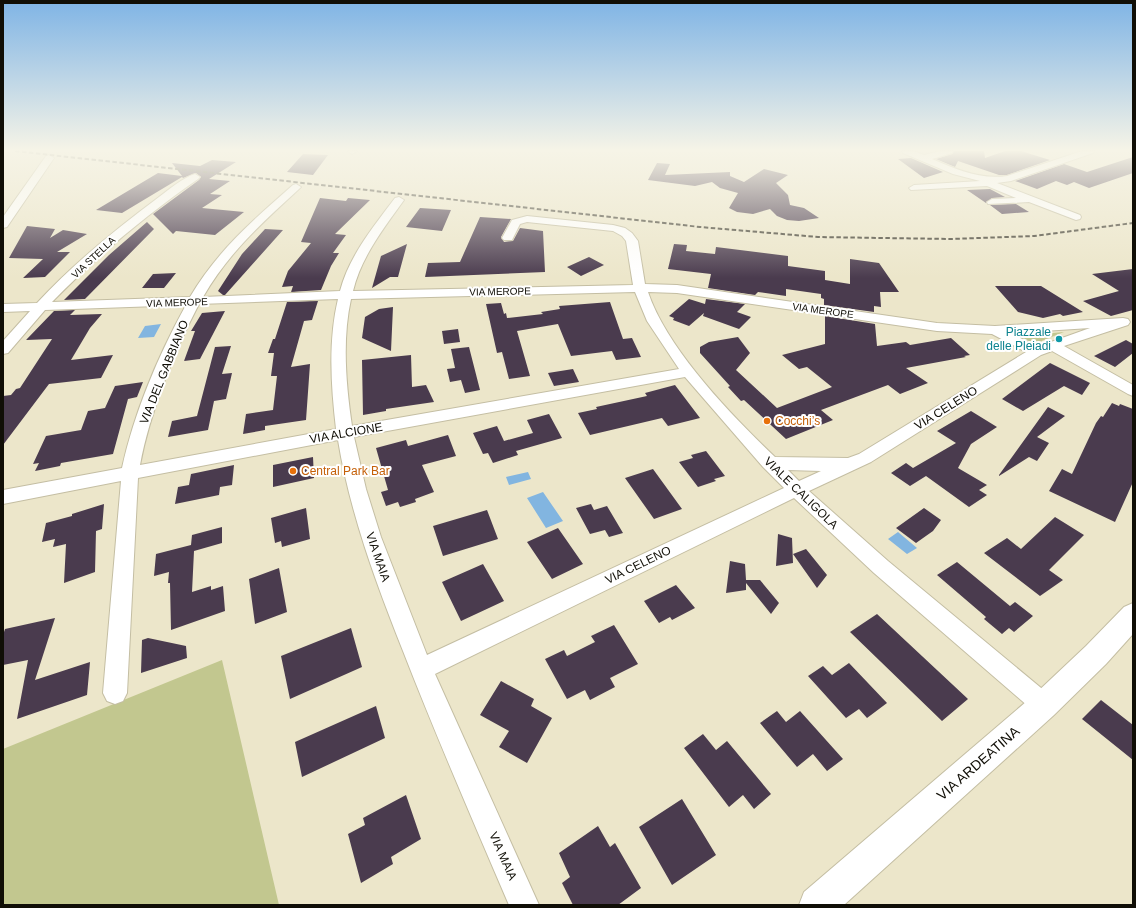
<svg xmlns="http://www.w3.org/2000/svg" width="1136" height="908" viewBox="0 0 1136 908" font-family="Arial,sans-serif">
	<style>
		.green { fill: #c2c78f }
		.water { fill: #82b5e0 }
		.building { fill: #4a3b4e }
		.lines { fill: none; stroke-linecap: round; stroke-linejoin: round }
		.minor-casing { stroke: #c4bea3; stroke-width: 2 }
		.major-casing { stroke: #c4bea3; stroke-width: 2 }
		.minor { fill: #fff; fill-rule: evenodd }
		.major { fill: #fff; fill-rule: evenodd }
		.rail { stroke: #423f33; stroke-width: 2; stroke-dasharray: 4.5 2.5; stroke-linecap: butt }
		.culture-dot { fill: #0f9aa8; stroke: #fff; stroke-width: 1.5 }
		.food-dot { fill: #e8710a; stroke: #fff; stroke-width: 1.5 }
		.labels { text-anchor: middle; stroke-width: 4; stroke-linejoin: round; paint-order: stroke }
		.far-street-label { font-size: 10px; fill: #100e06; stroke: #fff }
		.culture-label { font-size: 12px; fill: #0d838f; stroke: #fff; text-anchor: end }
		.street-label { font-size: 12px; fill: #100e06; stroke: #fff }
		.food-label { font-size: 12px; fill: #c56008; stroke: #fff; text-anchor: start }
		.near-street-label { font-size: 14px; fill: #100e06; stroke: #fff }
	</style>
	<rect width="100%" height="100%" fill="#ece6ca"/>
	<!-- green -->
	<path class="green" d="M1064,332L1034,344L1020,336Z
		M222,660L279,905H3V749Z"/>
	<!-- water -->
	<path class="water" d="M161,324L154,337L138,338L145,326Z
		M528,472L531,479L509,485L506,477Z
		M543,492L563,521L546,528L527,498Z
		M898,532L917,548L907,554L888,539Z"/>
	<!-- building -->
	<path class="building" d="M954,151H984L985,158L1005,151H1021L1050,160L1007,175H999L958,161L955,167L936,159L952,154Z
		M303,154L328,155L313,175L287,172Z
		M1133,157V173L1089,188L1074,182L1067,185L1056,181L1037,189L1015,181L1064,164L1087,172Z
		M911,158L943,172L924,178L898,159Z
		M212,160L236,162L209,179L230,181L210,194L222,195L202,208L244,212L215,235L176,231L173,234L153,214L199,180L201,177L196,173L183,178L182,177L122,213L96,210L158,173L182,176L172,163L200,166Z
		M657,163L670,164L665,175L730,172V176L744,182L764,169L788,175L776,183L788,195L790,205L804,208L819,218L799,221L787,220L777,216L770,209L753,214L737,212L729,208L738,193L720,188L712,182L695,186L648,180Z
		M990,189L1005,197L992,198L986,203L967,190Z
		M320,198L346,201L348,198L370,200L335,234L346,235L333,253H339L331,266L321,290L291,292L293,286L282,287L288,271L311,243L301,242Z
		M1016,204L1029,212L1002,214L990,205Z
		M420,208L451,210L442,231L406,227Z
		M480,217L511,219L501,237L504,242L513,241L520,228L543,231L545,272L425,277L428,263L460,262Z
		M147,222L154,229L85,299L64,300L109,255Z
		M27,226L55,229L50,238L63,230L87,234L57,252H70L45,277L23,278L43,259L9,258Z
		M265,229L283,230L225,295H223L218,291L242,254Z
		M407,244L398,277H390L372,288L381,256Z
		M674,244L687,245L686,251L715,254L716,247L788,256V266L825,271V280L850,284V259L879,263L899,292H880L881,307L874,306V312L824,305V299L821,298V294L786,289V296L758,292L755,295L708,288L711,274L668,269Z
		M589,257L604,265L581,276L567,267Z
		M1133,269V310L1111,316L1083,301L1119,291L1092,274Z
		M176,273L164,288H142L153,274Z
		M995,286H1041L1083,312L1063,316L1060,314L1043,318L1018,312Z
		M689,299L705,304L706,299L745,304L737,312L751,317L739,329L703,316L704,313L689,326L673,320L674,318L669,316Z
		M318,301L312,320L304,321L291,367L310,364L306,420L265,426V430L243,434L246,414L273,410L277,376H271L274,353H268L273,339H275L287,302Z
		M610,302L623,339L632,338L641,357L616,360L612,351L571,356L558,324L517,331L530,376L509,379L502,352L497,353L486,304L501,303L504,314L506,313L507,318L543,314L541,312L560,309L559,306Z
		M393,307L391,351L362,338L365,317L379,309Z
		M75,310L70,315L102,314L90,328L71,360L113,355L101,378L49,384L3,445V396L11,395L16,389L20,388L52,339L26,340L54,311Z
		M225,311L200,359L184,361L195,331H191L202,313Z
		M825,316L875,324L877,346L906,342L910,345L951,338L970,355L964,356L966,357L906,368L928,383L900,394L888,385L821,410L833,420L786,439L744,400L741,401L728,387L730,386L700,353V347L709,342L738,337L750,353L736,370L777,408L832,387L807,367L799,369L782,355L825,344Z
		M458,329L460,342L444,344L442,331Z
		M1126,340L1133,344V353L1115,367L1094,356Z
		M231,346L222,374L232,373L226,399L214,401L208,430L168,437L172,421L197,416L215,347Z
		M469,347L480,390L465,393L461,380L450,382L447,369L455,368L451,349Z
		M411,355L412,387L426,385L434,402L386,409V411L363,415L362,360Z
		M1050,363L1090,383L1082,395L1064,386L1023,411L1002,399Z
		M573,369L579,382L554,386L548,373Z
		M143,382L137,397L128,399L113,454L61,463L60,466L35,471L39,463L33,464L46,436L81,430L88,411L105,408L115,386Z
		M675,385L700,418L668,426L662,418L590,435L578,413L597,409L596,407L647,396L645,393Z
		M1112,403L1119,406L1120,404L1133,409V482L1115,522L1049,491L1062,469L1072,474L1096,423L1101,416L1103,417Z
		M1048,407L1065,416L1037,437L1049,443L1037,461L1029,457L999,476V475Z
		M971,411L997,427L971,444L958,468L987,485L979,490L987,495L969,507L926,476L910,486L891,473L906,463L913,468L956,443L937,431Z
		M549,414L562,438L516,451L518,455L493,463L488,453L483,454L473,433L497,426L504,441L533,433L527,420Z
		M448,435L456,456L422,465L434,492L415,499L416,502L400,507L398,502L386,506L381,492L388,490L376,448L406,440L408,446Z
		M706,451L725,476L714,479L716,481L698,487L679,462L693,458L691,455Z
		M313,457L314,478L273,487V465Z
		M234,465L232,485L220,487L219,495L175,504L178,487L189,485L191,474Z
		M653,469L682,509L654,519L625,478Z
		M104,504L102,529L96,531L95,572L64,583L66,544L53,547L55,539L42,542L46,523L72,516V514Z
		M591,504L594,510L607,506L623,533L609,537L605,530L590,534L576,508Z
		M306,508L310,539L282,547L281,541L275,543L271,518Z
		M924,508L941,520L933,531L916,543L896,528Z
		M487,510L498,539L443,556L433,526Z
		M1055,517L1084,535L1049,570L1063,580L1040,596L984,553L1007,538L1021,549Z
		M222,527V543L194,551L192,592L211,586V590L223,586L225,611L171,630L170,583H168L169,572L154,576L156,554L191,545L192,535Z
		M558,528L583,564L552,579L527,542Z
		M778,534L792,538L793,563L776,566Z
		M806,549L827,575L817,588L793,554Z
		M730,561L745,564L746,580H760L779,603L771,614L746,583V590L726,593Z
		M957,562L1010,606L1015,602L1033,616L1014,632L1009,628L1002,634L984,619L986,617L937,575Z
		M483,564L504,601L461,621L442,582Z
		M279,568L287,612L255,624L249,579Z
		M676,585L695,608L672,620L670,617L659,623L644,601Z
		M877,614L968,699L942,721L850,632Z
		M55,618L35,680L90,662L87,695L17,719L28,660L3,665V635L5,629Z
		M614,625L638,664L610,678L615,687L590,700L585,690L567,699L545,659L564,650L567,656L595,642L591,636Z
		M351,628L362,667L290,699L281,656Z
		M148,638L186,646L187,658L141,673L142,640Z
		M849,663L887,703L867,718L859,709L846,718L808,676L823,666L832,675Z
		M501,681L534,699L531,706L552,718L527,763L499,747L509,731L480,715Z
		M1101,700L1133,725V760L1082,719Z
		M376,706L385,738L302,777L295,742Z
		M777,711L786,722L800,711L843,759L827,771L813,754L797,767L760,723Z
		M703,734L716,750L727,741L771,794L754,809L743,795L729,807L684,748Z
		M406,795L421,839L391,857L393,864L361,883L348,834L365,825L363,818Z
		M682,799L716,855L672,885L639,827Z
		M598,826L610,847L615,843L641,888L618,905H573L562,883L570,877L559,853Z"/>
	<g class="lines">
		<defs>
			<path id="minor" d="M348,151H357L352,154Z
				M902,151H913L924,155L940,151H953L952,153L932,159C956,169 980,180 1007,176L1082,151H1094L1093,153L1011,181L997,183L1080,215L1081,217L1080,219L1076,220L1029,202L988,204L987,202L992,199L1016,198L987,186L911,190L909,188L914,185L980,181L953,174L903,153Z
				M49,155L54,158L7,227L3,228V217L46,156Z
				M195,174L200,177L198,179C145,216 97,256 52,302L190,297C218,250 252,221 293,185L296,184L301,187L299,189C262,223 229,252 203,297L340,291C349,256 374,226 395,198L399,197L404,200C384,228 361,257 353,291L633,285L626,241L622,236L613,231L527,222L520,224L512,240H504L502,238L512,220L527,216L613,225L625,228L632,233L638,241L645,284L677,285L937,323L995,326L1123,318L1128,319L1130,322L1128,325L1064,346L1133,385V396L1128,394L1052,351L1041,355L871,462L809,491L888,561L1052,697L1056,705L1052,713L1044,717L1036,713L874,573L794,498L435,674L539,905H509C473,821 436,736 403,651C376,583 350,513 338,440L138,478L127,693L123,701L115,704L107,701L103,693L121,481L3,504V490L122,468C134,413 159,354 186,305L45,310L8,353L3,354V341L30,311L3,312V304L37,303C74,263 116,229 159,197C168,190 184,177 195,174ZM635,292L647,321L679,369L352,426C346,385 342,340 351,299ZM648,292L677,293L937,331L992,334L1026,352L859,454L848,458L775,457C731,415 667,349 648,292ZM338,299C328,341 331,386 336,429L140,465C150,412 174,352 199,304ZM1090,328L1037,347L1011,333ZM685,377L763,467L784,488L427,655L381,537L366,489L354,437ZM788,470L821,471L799,481Z"/>
			<path id="major" d="M1133,603V634L1106,664L1054,715L844,905H799L804,892L1034,695L1086,646L1124,607Z"/>
		</defs>
		<!-- minor casing -->
		<use href="#minor" class="minor-casing"/>
		<!-- major casing -->
		<use href="#major" class="major-casing"/>
		<!-- minor -->
		<use href="#minor" class="minor"/>
		<!-- major -->
		<use href="#major" class="major"/>
		<!-- rail -->
		<path class="rail" d="M15,151L700,227L818,237L950,239L1034,236L1133,223"/>
	</g>
	<!-- sky -->
	<linearGradient id="sky" x2="0" y2="1"><stop stop-color="#7fb4e5"/><stop offset="0.54" stop-color="#f6f4e7"/><stop offset="1" stop-color="#f6f4e7" stop-opacity="0"/></linearGradient>
	<rect width="1136" height="278" fill="url(#sky)"/>
	<!-- markers -->
	<circle class="culture-dot" cx="1059" cy="339" r="4"/>
	<g class="food-dot">
		<circle cx="767" cy="421" r="4"/>
		<circle cx="293" cy="471" r="4"/>
	</g>
	<g class="labels">
		<!-- far-street labels -->
		<g class="far-street-label">
			<text transform="translate(93 257) rotate(-43)" y="4">VIA STELLA</text>
			<text transform="translate(500 291) rotate(-1)" y="4">VIA MEROPE</text>
			<text transform="translate(177 302) rotate(-2)" y="4">VIA MEROPE</text>
			<text transform="translate(823 310) rotate(8)" y="4">VIA MEROPE</text>
		</g>
		<!-- culture labels -->
		<g class="culture-label">
			<text x="1051" y="336">Piazzale<tspan x="1051" dy="14">delle Pleiadi</tspan></text>
		</g>
		<!-- street labels -->
		<g class="street-label">
			<text transform="translate(164 372) rotate(-68)" y="4">VIA DEL GABBIANO</text>
			<text transform="translate(946 408) rotate(-32)" y="4">VIA CELENO</text>
			<text transform="translate(346 433) rotate(-10)" y="4">VIA ALCIONE</text>
			<text transform="translate(801 493) rotate(44)" y="4">VIALE CALIGOLA</text>
			<text transform="translate(378 557) rotate(71)" y="4">VIA MAIA</text>
			<text transform="translate(638 565) rotate(-26)" y="4">VIA CELENO</text>
			<text transform="translate(503 856) rotate(66)" y="4">VIA MAIA</text>
		</g>
		<!-- food labels -->
		<g class="food-label">
			<text x="775" y="425">Cocchi’s</text>
			<text x="301" y="475">Central Park Bar</text>
		</g>
		<!-- near-street labels -->
		<g class="near-street-label">
			<text transform="translate(978 763) rotate(-41)" y="5">VIA ARDEATINA</text>
		</g>
	</g>
	<!-- border -->
	<rect width="1136" height="908" fill="none" stroke="#100e06" stroke-width="8"/>
</svg>
